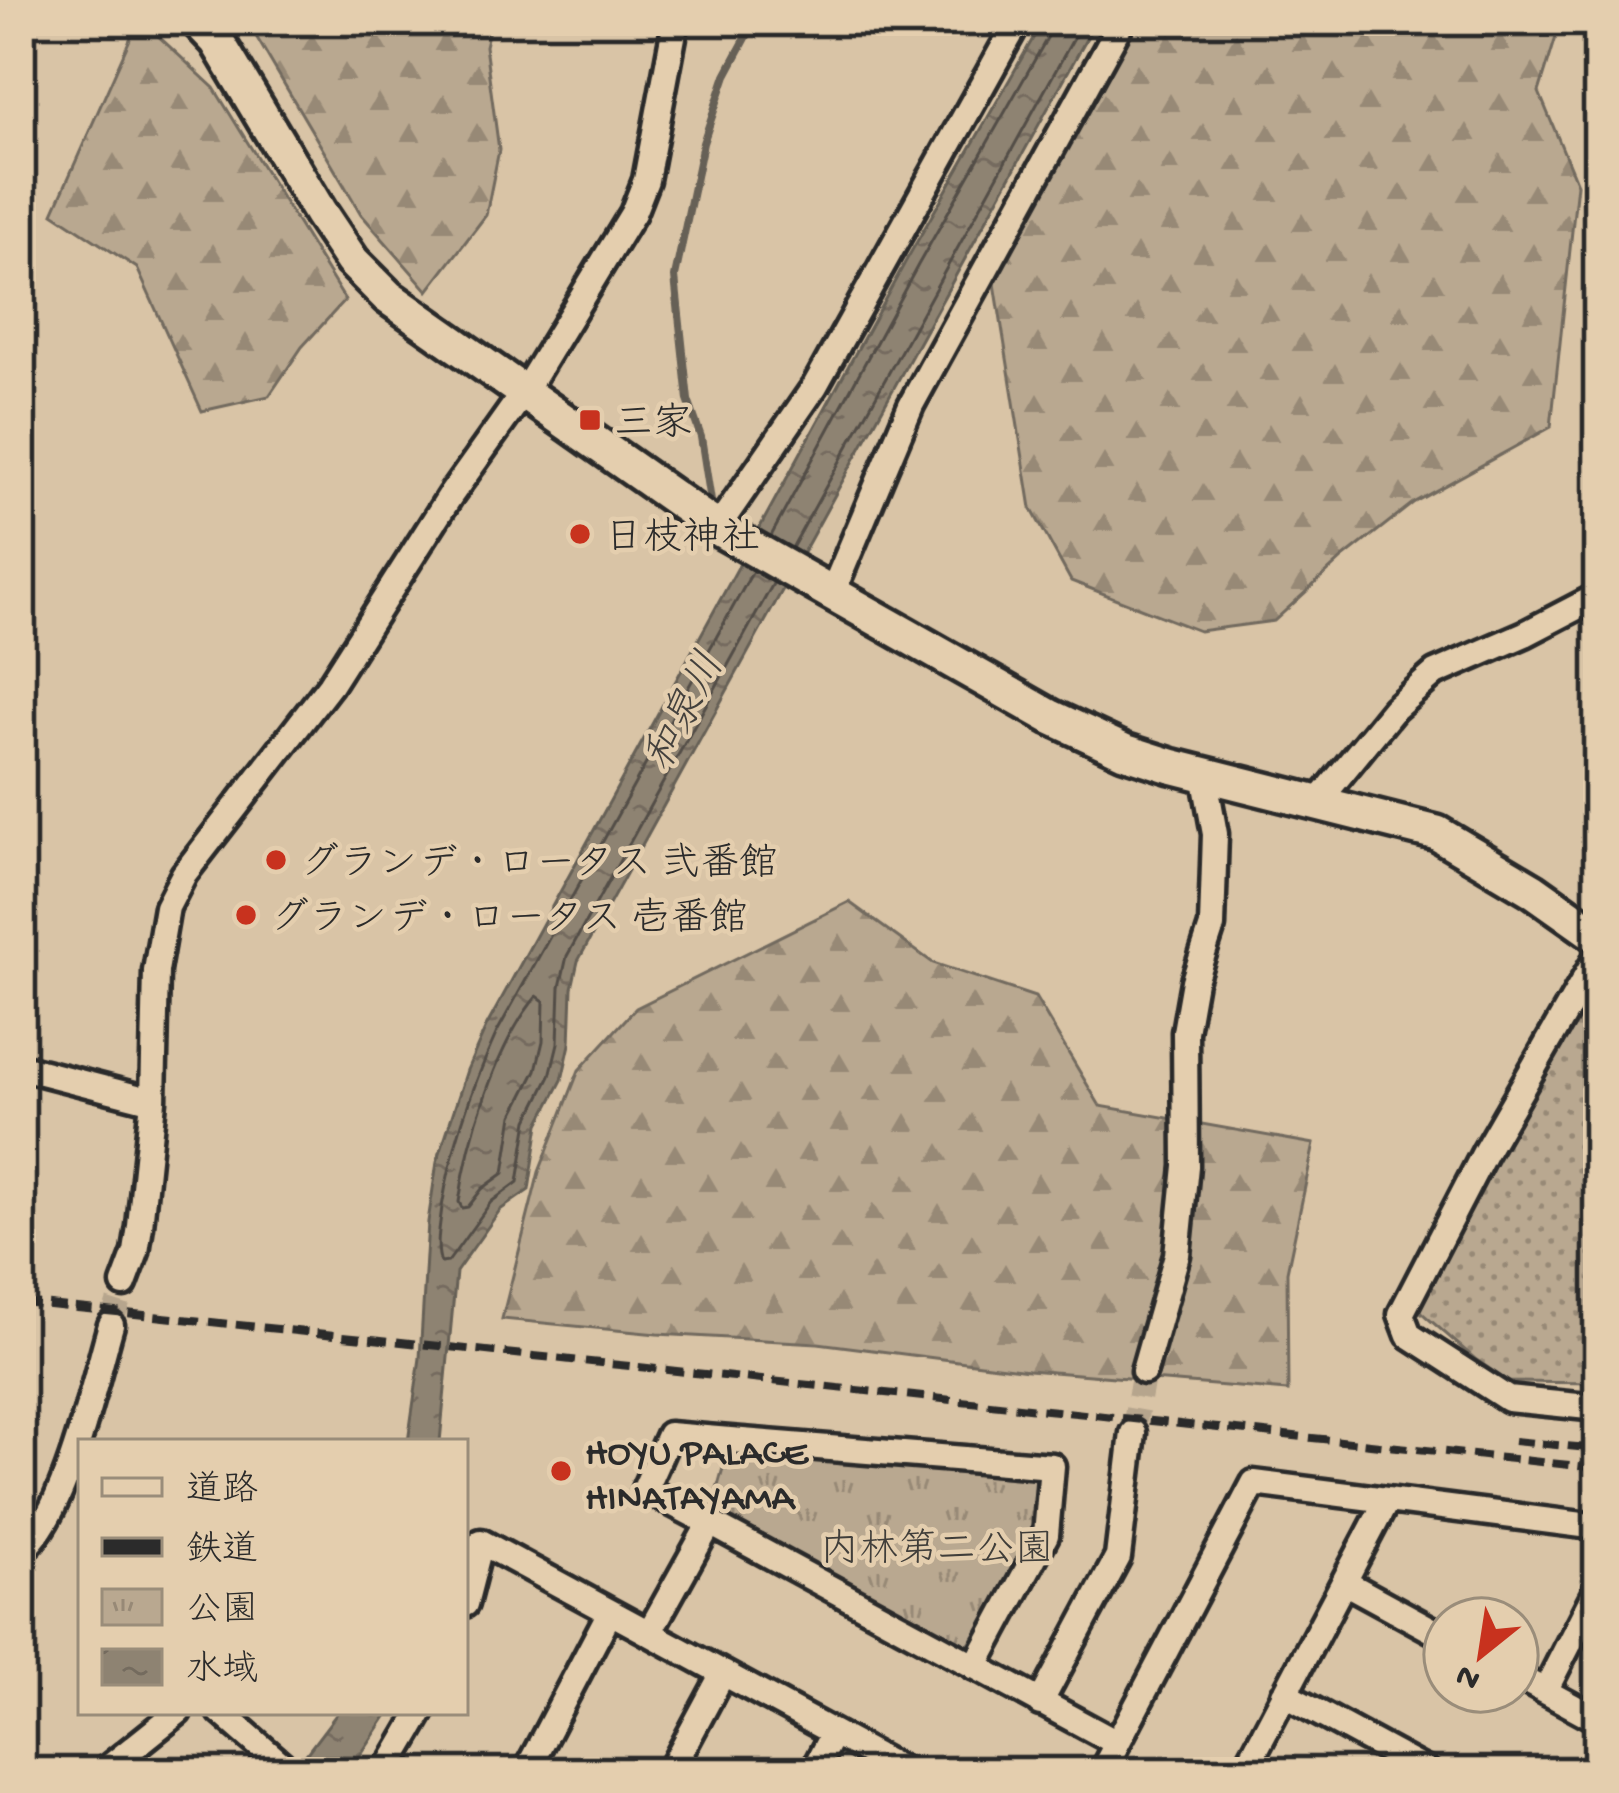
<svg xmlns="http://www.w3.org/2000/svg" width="1619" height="1793" viewBox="0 0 1619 1793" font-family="'Gochi Hand','Klee One',sans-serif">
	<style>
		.grass { fill: url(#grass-dots); stroke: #726a5e; stroke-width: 3 }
		.forest { fill: url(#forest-firs); stroke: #726a5e; stroke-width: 3 }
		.park { fill: url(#park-tufts); stroke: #726a5e; stroke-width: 3 }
		.water { fill: url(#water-ripples); stroke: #666056; stroke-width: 3 }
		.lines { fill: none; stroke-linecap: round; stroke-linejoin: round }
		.shore { stroke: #534e47; stroke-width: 3 }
		.stream { stroke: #666056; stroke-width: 8 }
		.street-tunnel { stroke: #b6a58d; stroke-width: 24; stroke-dasharray: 24 12; stroke-linecap: butt }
		.street-casing { stroke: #2b2b2b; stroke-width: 33 }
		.secondary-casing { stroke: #2b2b2b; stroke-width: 42 }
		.street { stroke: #e4ceae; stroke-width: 24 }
		.secondary { stroke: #e4ceae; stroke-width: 33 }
		.rail { stroke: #2b2b2b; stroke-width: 8; stroke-dasharray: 18 9; stroke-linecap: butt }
		.poi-dot { fill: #c8321e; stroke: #e4ceae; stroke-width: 4.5 }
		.labels { text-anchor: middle; stroke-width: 9; stroke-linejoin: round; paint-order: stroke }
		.poi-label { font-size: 39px; fill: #2b2b2b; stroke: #e4ceae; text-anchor: start }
		.park-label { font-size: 39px; fill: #403e3a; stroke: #e4ceae }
		.water-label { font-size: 42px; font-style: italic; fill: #44413d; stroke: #e4ceae }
	</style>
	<defs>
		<pattern id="grass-dots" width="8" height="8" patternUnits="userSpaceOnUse" patternTransform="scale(3)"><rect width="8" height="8" fill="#b9a890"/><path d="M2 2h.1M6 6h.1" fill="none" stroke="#978976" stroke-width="1.8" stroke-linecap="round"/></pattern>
		<pattern id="forest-firs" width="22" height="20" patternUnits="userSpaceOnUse" patternTransform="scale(3)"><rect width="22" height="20" fill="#b9a890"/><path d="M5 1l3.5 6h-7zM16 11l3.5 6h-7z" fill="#978976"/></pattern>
		<pattern id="park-tufts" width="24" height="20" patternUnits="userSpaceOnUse" patternTransform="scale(3)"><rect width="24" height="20" fill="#b9a890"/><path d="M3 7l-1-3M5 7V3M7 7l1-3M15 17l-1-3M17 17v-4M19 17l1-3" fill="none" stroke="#978976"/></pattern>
		<pattern id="water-ripples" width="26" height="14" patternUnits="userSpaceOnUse" patternTransform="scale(3)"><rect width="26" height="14" fill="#8e8372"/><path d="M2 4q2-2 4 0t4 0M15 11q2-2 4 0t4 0" fill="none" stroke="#746b5e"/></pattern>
	</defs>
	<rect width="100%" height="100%" fill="#d9c4a6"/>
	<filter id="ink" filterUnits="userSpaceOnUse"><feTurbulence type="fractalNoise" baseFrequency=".00833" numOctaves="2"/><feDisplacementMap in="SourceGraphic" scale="24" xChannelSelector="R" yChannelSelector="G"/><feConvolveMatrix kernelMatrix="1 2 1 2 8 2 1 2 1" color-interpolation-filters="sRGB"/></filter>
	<g filter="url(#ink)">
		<!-- grass -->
		<path class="grass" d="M1598,980V1383L1509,1382L1475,1359L1416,1308Z"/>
		<!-- forest -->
		<path class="forest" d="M138,21H142L214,88L345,300L302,347L269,396L202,411L137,268L53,213Z
			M247,21H491L485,46L499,150L486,215L428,291L361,214Z
			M1123,21H1561L1539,92L1577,184L1551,427L1413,503L1343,558L1274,621L1199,631L1071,581L1031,508L993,271Z
			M849,902L933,963L1035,997L1100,1106L1314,1144L1287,1272L1288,1391L1028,1370L818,1343L657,1334L502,1319L539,1172L579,1070L636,1008Z"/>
		<!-- park -->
		<path class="park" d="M728,1450L1038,1476L1033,1526L1006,1585L966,1649L711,1511Z"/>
		<!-- water -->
		<path class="water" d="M1043,21H1096L578,961L572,988L570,1044L562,1080L539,1124L529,1190L500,1210L456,1272L440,1442H408L420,1358L428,1222L437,1162L467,1070L486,1027L907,259Z
			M338,1712H389L349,1772H286L301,1761Z"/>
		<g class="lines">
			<!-- shore -->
			<path class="shore" d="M771,536L918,265L1051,31L1052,21
				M792,548L1083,21
				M753,571L497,1032C471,1089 452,1145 442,1207C440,1225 435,1247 441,1263L448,1262L491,1202L518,1182L528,1120L550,1076L558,1043L560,987L567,956L774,582
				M537,996L544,1001L543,1041L536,1070L513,1115L504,1173L482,1189L468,1207L462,1208L459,1202C468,1139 496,1044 537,996Z"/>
			<!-- stream -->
			<path class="stream" d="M711,501L701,437L688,400L675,277L703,143L726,75L755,21"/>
			<!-- street-tunnel -->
			<path class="street-tunnel" d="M111,1325L124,1284
				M1133,1433L1144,1371"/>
			<defs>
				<path id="street" d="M717,528L815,386L1018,21
					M832,593L911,405L1122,21
					M1318,802L1394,709L1435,673L1525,634L1598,596
					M1598,956L1485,1152L1401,1314L1409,1335L1508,1399L1598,1408
					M21,1067L153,1101
					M124,1284L136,1252L140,1226L153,1101L156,971L167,907L184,874L330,685L450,496L524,392L633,213L646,180L676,21
					M1144,1371L1177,1255L1186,1166L1185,1032L1194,981L1212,926L1215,834L1204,774
					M710,1523L645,1489L669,1435L1052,1466L1046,1535L975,1667
					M21,1550C65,1520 95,1379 111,1325
					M1344,1582L1445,1637
					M465,1604L481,1542L906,1772
					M649,1633L710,1523L1117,1743
					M1517,1676L1598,1720
					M1545,1691L1598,1587
					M1284,1694L1428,1772
					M1040,1703L1118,1557L1133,1433
					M221,1712L290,1772
					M103,1772L178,1712
					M386,1772L421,1712
					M526,1772L610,1612
					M670,1772L723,1673
					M813,1772L833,1733
					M1102,1772L1254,1483L1598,1527
					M1244,1772L1386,1502"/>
				<path id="secondary" d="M198,21L217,41L320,213L352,261L388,297L717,528L1051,717L1124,751L1171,766L1437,833L1533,890L1598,936"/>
			</defs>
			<!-- street casing -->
			<use href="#street" class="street-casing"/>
			<!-- secondary casing -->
			<use href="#secondary" class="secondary-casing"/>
			<!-- street -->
			<use href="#street" class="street"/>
			<!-- secondary -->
			<use href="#secondary" class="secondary"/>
			<!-- rail -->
			<path class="rail" d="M21,1302L1598,1468
				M1514,1441L1598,1449"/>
		</g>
	</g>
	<!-- markers -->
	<g class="poi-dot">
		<rect x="578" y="408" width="24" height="24" rx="6"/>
		<circle cx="580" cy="534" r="12"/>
		<circle cx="276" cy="860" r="12"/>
		<circle cx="246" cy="915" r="12"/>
		<circle cx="561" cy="1471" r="12"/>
	</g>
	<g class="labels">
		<!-- poi labels -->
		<g class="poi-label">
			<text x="614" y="434">三家</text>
			<text x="604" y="548">日枝神社</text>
			<text x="300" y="874">グランデ・ロータス 弐番館</text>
			<text x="270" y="929">グランデ・ロータス 壱番館</text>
			<text x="585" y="1463">HOYU PALACE<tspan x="585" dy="45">HINATAYAMA</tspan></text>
		</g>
		<!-- park labels -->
		<g class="park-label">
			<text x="937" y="1560">内林第二公園</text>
		</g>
		<!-- water labels -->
		<g class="water-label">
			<text transform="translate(681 710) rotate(-63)" y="15">和泉川</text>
		</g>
	</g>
	<!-- margin -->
	<rect width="1619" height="1793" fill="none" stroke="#e4ceae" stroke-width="72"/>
	<rect x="36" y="36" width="1547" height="1721" fill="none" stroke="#2b2b2b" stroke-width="4.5" filter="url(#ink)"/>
	<!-- legend -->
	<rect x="78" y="1439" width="390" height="276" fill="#e4ceae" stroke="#9a8d7a" stroke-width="3"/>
	<rect x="102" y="1478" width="60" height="18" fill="#e4ceae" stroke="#9a8d7a" stroke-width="3"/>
	<text x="186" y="1499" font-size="36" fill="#2b2b2b">道路</text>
	<rect x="102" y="1538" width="60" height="18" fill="#2b2b2b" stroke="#9a8d7a" stroke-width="3"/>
	<text x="186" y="1559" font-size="36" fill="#2b2b2b">鉄道</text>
	<rect x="102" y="1589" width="60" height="36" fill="url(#park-tufts)" stroke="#9a8d7a" stroke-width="3"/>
	<text x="186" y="1619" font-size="36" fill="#2b2b2b">公園</text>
	<rect x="102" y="1649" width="60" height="36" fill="url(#water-ripples)" stroke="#9a8d7a" stroke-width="3"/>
	<text x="186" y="1679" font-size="36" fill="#2b2b2b">水域</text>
	<!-- north arrow -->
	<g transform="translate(1481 1655) rotate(210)"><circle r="57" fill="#e4ceae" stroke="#9a8d7a" stroke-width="3"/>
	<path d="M0-9L21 45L0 30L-21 45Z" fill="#c8321e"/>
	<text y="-18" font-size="33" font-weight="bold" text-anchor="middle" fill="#2b2b2b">N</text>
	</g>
</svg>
